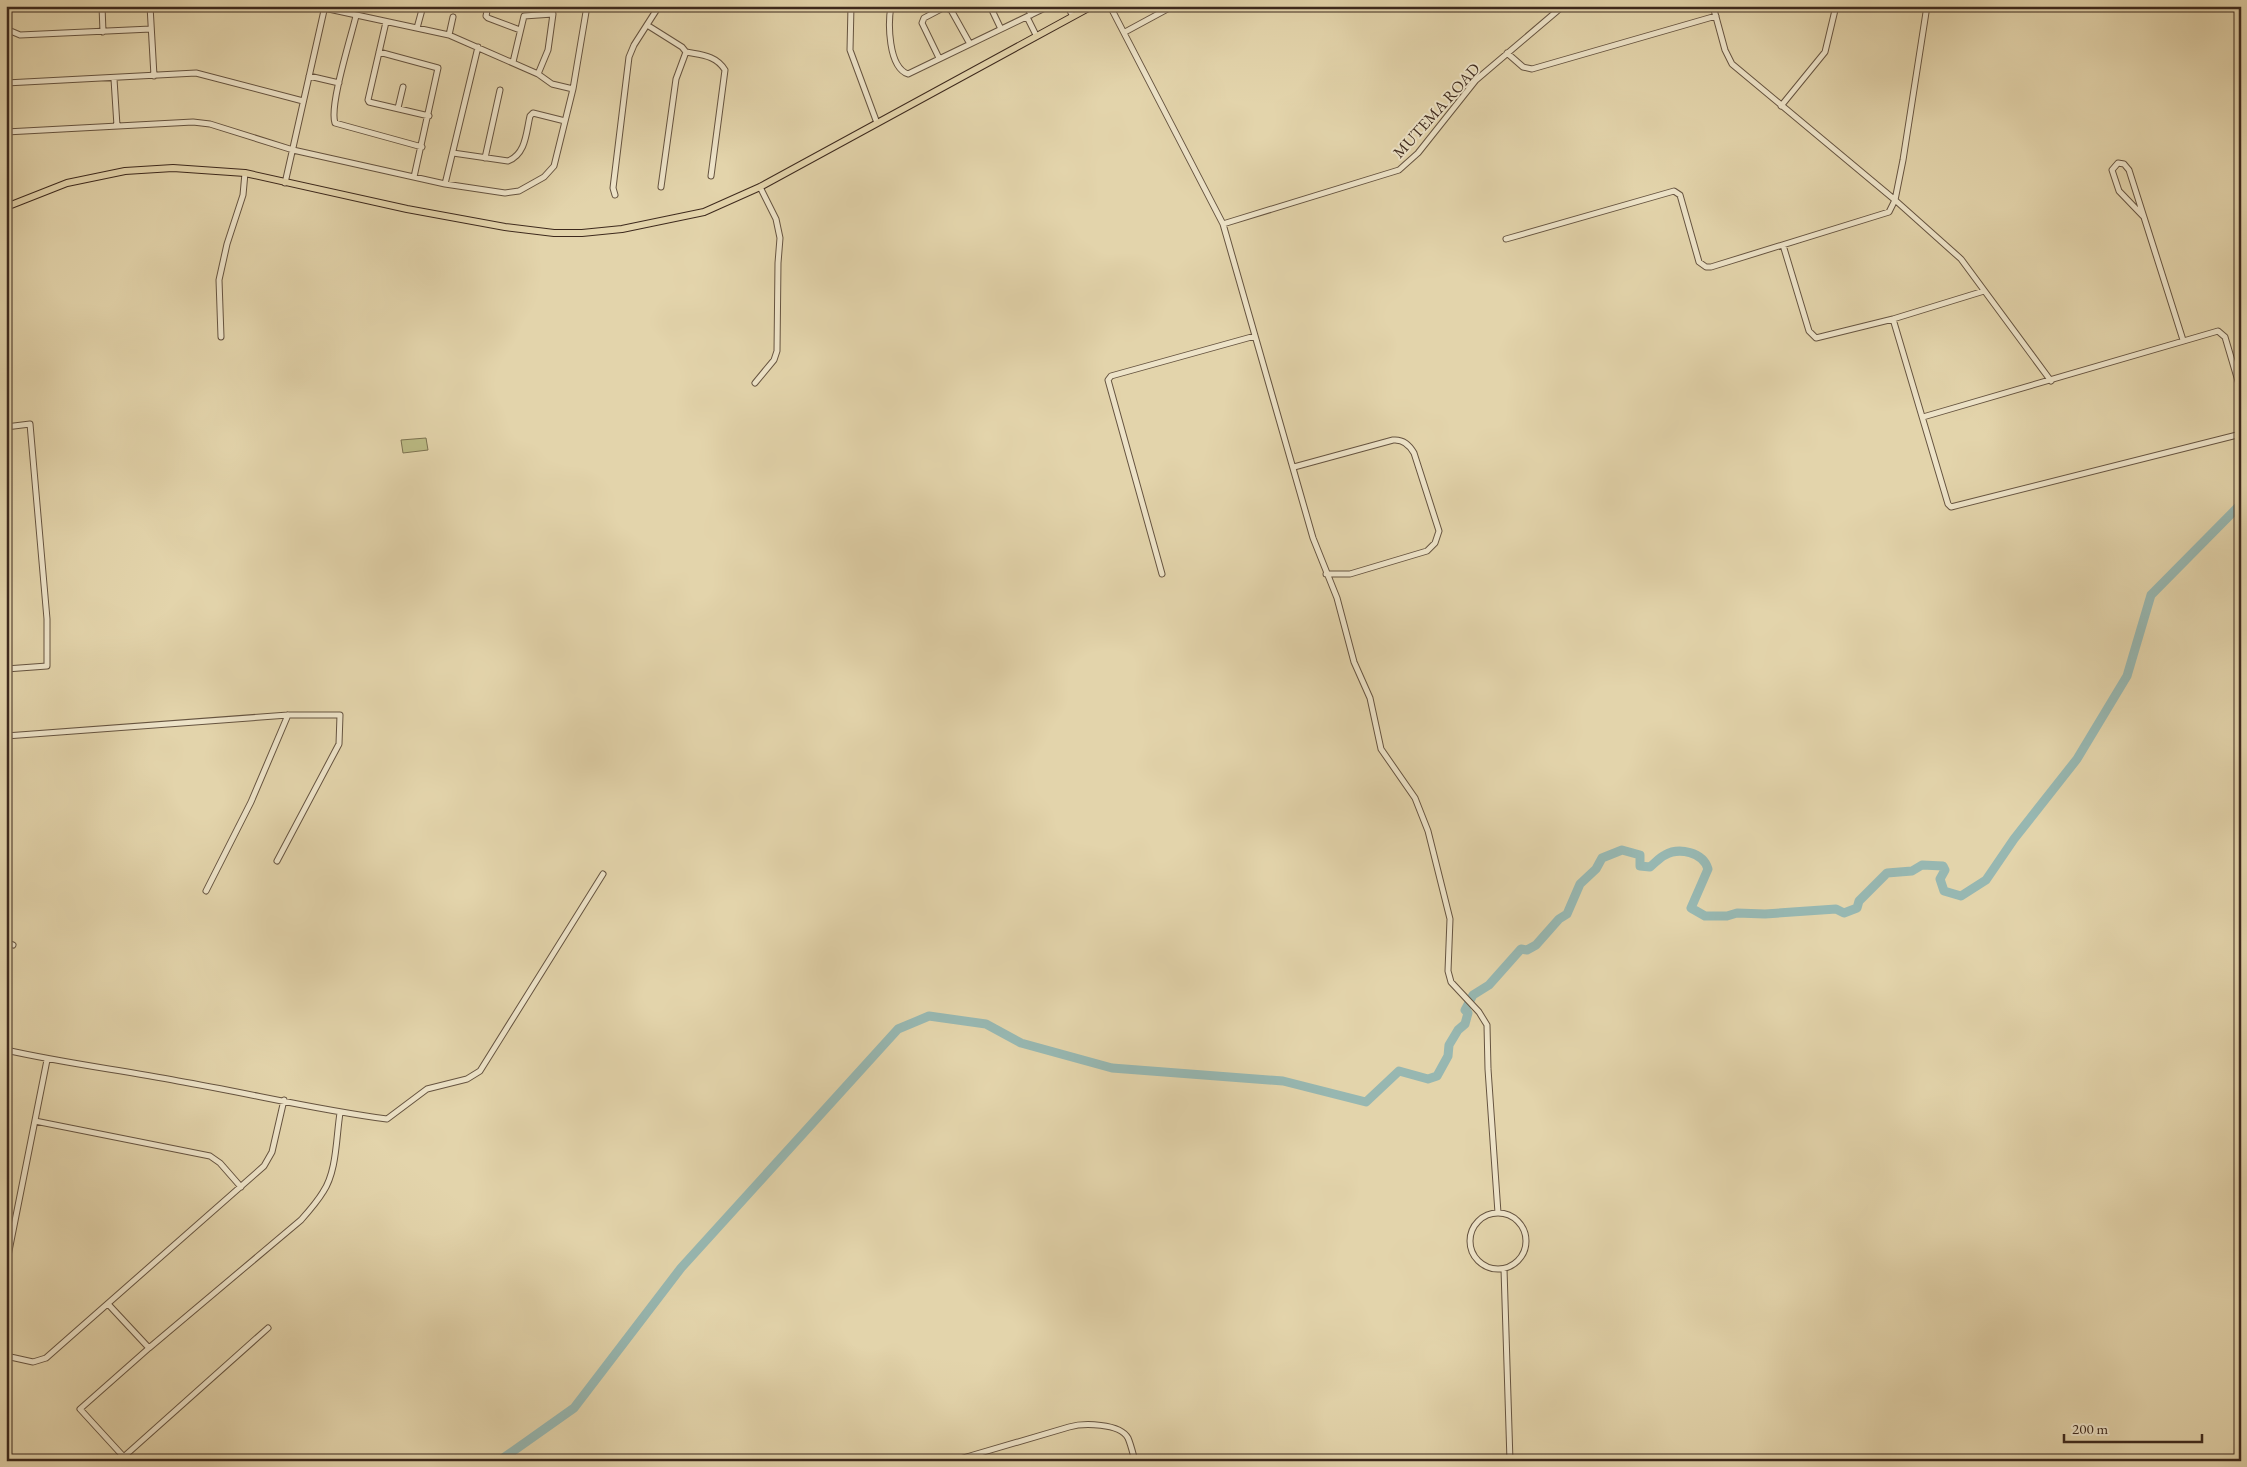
<svg xmlns="http://www.w3.org/2000/svg" width="2247" height="1467" viewBox="0 0 2247 1467" font-family="'EB Garamond',serif">
	<style>
		.green { fill: #bbbb84; stroke: #7c7250 }
		.lines { fill: none; stroke-linecap: round; stroke-linejoin: round }
		.river { stroke: #97b7b1; stroke-width: 9 }
		.minor-casing { stroke: #665440; stroke-width: 7 }
		.major-casing { stroke: #3d291d; stroke-width: 8 }
		.minor { stroke: #ede3c8; stroke-width: 5 }
		.major { stroke: #e3d4ab; stroke-width: 6 }
		.labels { text-anchor: middle; stroke-width: 4; stroke-linejoin: round; paint-order: stroke }
		.street-label { font-size: 16px; fill: #3d291d; stroke: #ede3c8 }
	</style>
	<rect width="100%" height="100%" fill="#e3d4ab"/>
	<filter id="stains"><feTurbulence type="fractalNoise" baseFrequency=".004" numOctaves="4"/><feColorMatrix values="0 0 0 0 .2 0 0 0 0 .09 0 0 0 0 .02 0 0 0 .5 -.17"/></filter>
	<radialGradient id="worn" r=".72"><stop offset=".6" stop-color="#630" stop-opacity="0"/><stop offset="1" stop-color="#630" stop-opacity=".3"/></radialGradient>
	<!-- green -->
	<path class="green" d="M426,438L428,450L403,453L401,440Z"/>
	<g class="lines">
		<!-- river -->
		<path class="river" d="M499,1461L574,1408L681,1268L898,1029L929,1016L986,1024L1021,1043L1112,1068L1283,1081L1366,1102L1399,1071L1428,1079L1437,1076L1448,1056L1449,1045L1458,1030L1465,1024L1468,1013L1465,1010L1473,995L1489,985L1521,949L1527,950L1536,945L1559,919L1567,914L1580,884L1596,869L1602,858L1622,850L1640,855V866L1650,867C1655,863 1660,857 1665,855C1679,847 1703,852 1708,869L1691,908L1705,916H1727L1737,913L1765,914L1836,909L1844,913L1857,908L1859,901L1887,873L1912,871L1922,865L1943,866L1945,870L1940,879L1944,891L1961,896L1986,880L2014,839L2077,759L2127,676L2151,595L2241,504"/>
		<defs>
			<path id="minor" d="M102,6L103,32
				M150,6L154,76
				M488,6L486,16L488,18L520,30
				M851,6L850,50L877,123
				M891,6C888,23 888,67 908,74L1049,6
				M990,6L1001,29
				M1027,6L1031,15
				M1067,6L1073,16
				M1110,6L1223,224L1313,538L1337,598L1354,662L1370,698L1381,749L1415,798L1428,831L1450,919L1448,971L1451,982L1479,1012L1487,1025L1488,1069L1498,1213
				M1713,6L1725,50L1732,64L1895,200L1961,259L2051,381
				M324,8L449,35L538,74L552,84L573,89
				M356,16C351,37 329,106 335,123L422,147
				M1027,17L1036,35
				M386,22L368,100L369,102L429,116
				M647,25L682,47L686,52L676,79L661,187
				M417,28L423,6
				M6,29L20,35L151,29
				M1125,32L1173,6
				M449,35L453,17
				M379,52L438,68L414,177
				M686,52C701,55 716,55 725,70L711,176
				M1507,53L1523,67L1532,69L1716,16
				M939,58L922,23L924,18L945,7L951,10L970,44
				M513,62L524,16L553,14L548,50L538,74
				M309,76L339,83
				M114,79L117,126
				M6,83L196,73L303,101
				M1781,106L1825,52L1836,6
				M398,108L403,87
				M6,132L193,122L210,124L293,150L445,184L505,193L519,191L544,177L554,166L573,89L587,6
				M453,153L508,161C526,154 526,133 530,116L533,113L565,121
				M485,158L500,90
				M285,183L325,6
				M445,184L478,47
				M615,195L613,188L629,57L634,45L659,6
				M2143,216L2119,191L2112,170L2118,163L2124,164L2129,170L2183,340
				M1223,224L1399,170L1418,153L1476,80L1563,6
				M1506,239L1674,191L1680,195L1699,262L1706,267H1711L1889,212L1895,200L1903,160L1927,6
				M1783,245L1809,331L1816,338L1893,319L1984,291
				M1893,319L1948,504L1951,507L2241,434
				M221,337L219,280L227,244L243,195L245,173
				M755,383L774,360L777,351L778,263L780,238L776,219L760,187
				M1923,417L2218,331L2225,337L2241,391
				M6,427L30,424L47,619V666L6,669
				M1294,467L1393,440C1403,439 1409,444 1414,453L1439,531L1435,543L1427,551L1350,574H1326
				M1162,574L1108,380L1111,376L1255,336
				M6,736L288,715H340L339,744L277,861
				M206,891L251,802L288,715
				M6,942L13,945
				M6,1050C63,1063 121,1070 178,1081C248,1093 317,1110 387,1119L427,1089L467,1079L480,1071L603,874
				M35,1121L210,1156L220,1163L241,1187
				M1470 1241a28 28 0 1 1 56 0a28 28 0 1 1-56 0Z
				M6,1266L47,1060
				M1504,1269L1510,1461
				M108,1304L149,1348
				M6,1356L33,1362L46,1358L264,1166L272,1152L284,1100
				M123,1456L80,1409L149,1348L301,1220C309,1211 317,1202 323,1192C337,1171 336,1138 340,1113
				M119,1461L268,1328
				M953,1461L1069,1427C1083,1423 1120,1423 1128,1438C1131,1445 1133,1454 1135,1461"/>
			<path id="major" d="M6,207L67,183L125,171L173,168L245,173L407,209L505,227L554,233H582L622,229L704,212L760,187L1092,6"/>
		</defs>
		<!-- minor casing -->
		<use href="#minor" class="minor-casing"/>
		<!-- major casing -->
		<use href="#major" class="major-casing"/>
		<!-- minor -->
		<use href="#minor" class="minor"/>
		<!-- major -->
		<use href="#major" class="major"/>
	</g>
	<g class="labels">
		<!-- street labels -->
		<g class="street-label">
			<text transform="translate(1436 110) rotate(-48)" y="6">MUTEMA ROAD</text>
		</g>
	</g>
	<!-- margin -->
	<rect width="2247" height="1467" fill="none" stroke="#e3d4ab" stroke-width="25"/>
	<rect x="8" y="8" width="2232" height="1452" fill="none" stroke="#3d291d" stroke-width="2.5"/>
	<rect x="12" y="12" width="2222" height="1442" fill="none" stroke="#3d291d"/>
	<!-- scale -->
	<path d="M2064 1434v8h138v-8" fill="none" stroke="#3d291d" stroke-width="2.5"/>
	<text x="2072" y="1434" font-size="15" fill="#3d291d" stroke="#ede3c8" stroke-width="4" paint-order="stroke">200 m</text>
	<rect width="100%" height="100%" filter="url(#stains)"/>
	<rect width="100%" height="100%" fill="url(#worn)"/>
</svg>
